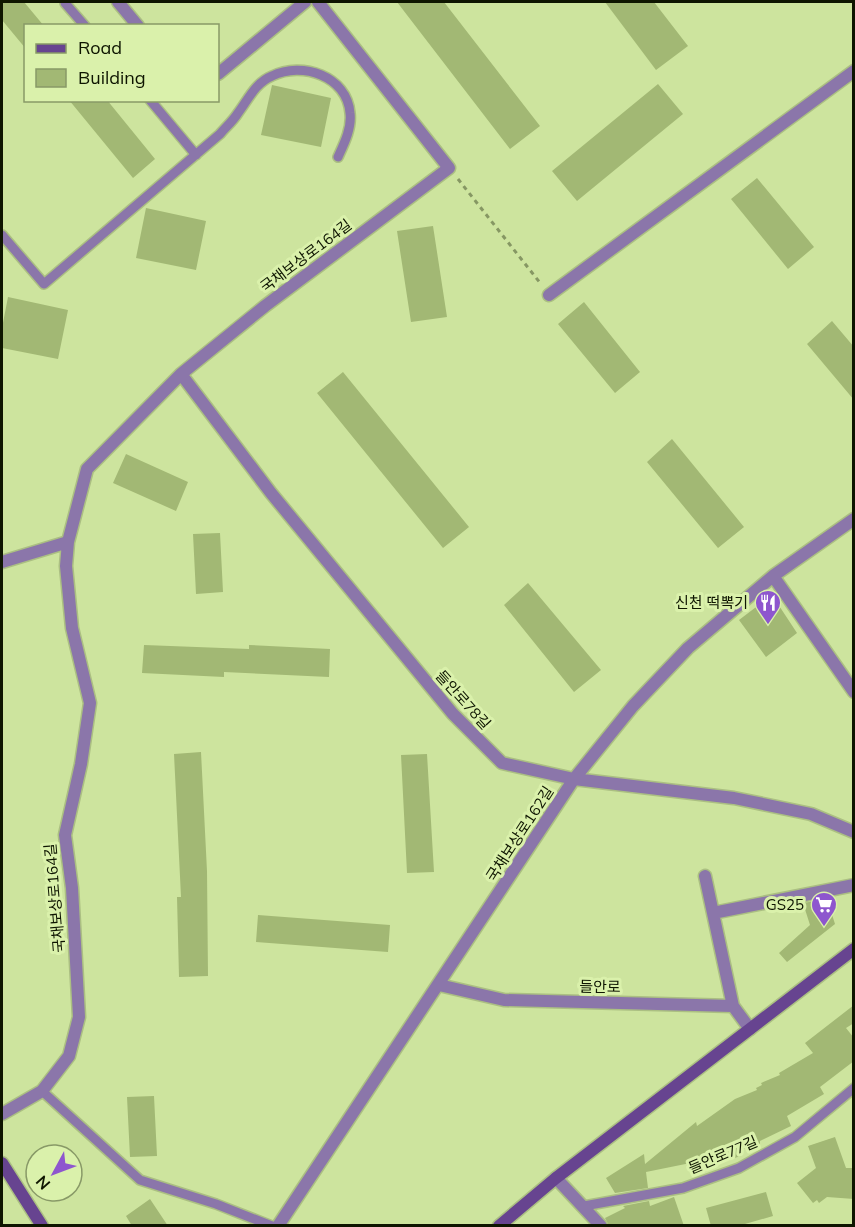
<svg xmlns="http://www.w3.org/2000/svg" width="855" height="1227" viewBox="0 0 855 1227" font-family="Mulish,'Noto Sans KR',sans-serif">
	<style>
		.building { fill: #a2b874 }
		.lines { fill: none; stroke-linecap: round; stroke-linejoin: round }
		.service-casing { stroke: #abbf82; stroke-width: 12 }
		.minor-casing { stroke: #abbf82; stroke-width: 15 }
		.secondary-casing { stroke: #abbf82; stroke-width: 15 }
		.path { stroke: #869763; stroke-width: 3; stroke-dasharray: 4.5 4.5; stroke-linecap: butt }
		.service { stroke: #8b76aa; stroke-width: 9 }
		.minor { stroke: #8b76aa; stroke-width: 12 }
		.secondary { stroke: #674490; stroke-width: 12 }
		.labels { text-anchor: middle; stroke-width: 6; stroke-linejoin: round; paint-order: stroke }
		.street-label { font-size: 15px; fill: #0e1500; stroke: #daf1ab }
		.poi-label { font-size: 15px; fill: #0e1500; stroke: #daf1ab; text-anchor: end }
	</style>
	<rect width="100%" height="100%" fill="#cde49e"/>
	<!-- building -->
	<path class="building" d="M2,2H24L44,26H26V49L2,20Z
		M397,2H444L540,126L510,149Z
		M605,2H654L688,46L656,70Z
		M658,84L683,114L577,201L552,171Z
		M272,85L331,98L321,147L261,135Z
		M69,100H107L155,159L133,178Z
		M757,178L814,247L788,269L731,199Z
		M146,208L206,221L196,270L136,258Z
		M433,226L447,317L411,322L397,231Z
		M8,297L68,310L58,359L2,348V328Z
		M584,302L640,372L615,393L558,324Z
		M832,321L854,347V400L807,344Z
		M343,372L469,527L443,548L317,393Z
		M672,439L744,527L718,548L647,462Z
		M126,454L188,482L176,511L113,483Z
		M220,533L223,592L196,594L193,534Z
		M528,583L601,670L574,692L504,605Z
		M772,595L797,633L766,657L739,620Z
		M144,645L249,649V645L330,649L329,677L224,672V677L142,673Z
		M201,752L207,871L208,976L179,977L177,897H181L174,754Z
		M427,754L434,872L407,873L401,755Z
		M827,899L835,924L787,962L779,953L810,925L803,903Z
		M258,915L390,925L388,952L256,942Z
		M854,1005V1023L846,1028L854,1038V1061L820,1087L824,1094L787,1116L791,1126L760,1141V1144L739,1150L741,1156L721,1162L720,1157L646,1172L648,1188L615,1193L606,1178L644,1154L645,1164L696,1122L697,1126L735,1099L757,1090L756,1088L762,1085L761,1083L780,1075L779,1073L813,1053L805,1043Z
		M154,1096L157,1156L130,1157L127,1097Z
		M835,1137L846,1168H854V1199L827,1197L819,1203L817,1200L813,1203L797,1183L816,1168L808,1146Z
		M766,1192L773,1216L738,1226H711L706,1208Z
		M674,1197L684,1226H609L605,1218L625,1208L623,1206L649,1201L650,1206Z
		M150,1199L168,1226H132L126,1216Z"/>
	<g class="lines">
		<defs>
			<path id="service" d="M65,3L85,26
				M150,100L196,155
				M2,235L44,284L220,134C226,127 233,121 238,113C248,100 255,83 272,76C302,61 347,76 350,113C352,128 344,144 338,157
				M42,1091L140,1180L216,1204L272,1226
				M584,1206L683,1188L739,1168L795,1137L854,1088"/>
			<path id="minor" d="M118,2L138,26
				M218,74L305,2
				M549,295L854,71
				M181,374L271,493L453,714L502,763L574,779L734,798L811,814L854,832
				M2,562L68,542
				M773,576L854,692
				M705,876L733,1006
				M713,913L854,885
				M439,985L504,1000L733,1006L750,1029
				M2,1114L42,1091L69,1056L79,1017L72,888L65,835L81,764L90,703L72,628L66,566L68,542L87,469L181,374L265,306L449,168L318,2
				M556,1178L601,1226
				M278,1226L574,779L633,706L688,648L773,576L854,519"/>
			<path id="secondary" d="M2,1163L42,1226
				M499,1226L556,1178L854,949"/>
		</defs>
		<!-- service casing -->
		<use href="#service" class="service-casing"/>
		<!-- minor casing -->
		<use href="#minor" class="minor-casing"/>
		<!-- secondary casing -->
		<use href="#secondary" class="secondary-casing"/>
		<!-- path -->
		<path class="path" d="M458,179L541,284"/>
		<!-- service -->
		<use href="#service" class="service"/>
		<!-- minor -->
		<use href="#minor" class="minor"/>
		<!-- secondary -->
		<use href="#secondary" class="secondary"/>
	</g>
	<!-- icons -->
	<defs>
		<symbol id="restaurant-pin" viewBox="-11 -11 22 30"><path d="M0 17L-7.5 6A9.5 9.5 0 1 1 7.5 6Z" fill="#8e56ce" stroke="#daf1ab"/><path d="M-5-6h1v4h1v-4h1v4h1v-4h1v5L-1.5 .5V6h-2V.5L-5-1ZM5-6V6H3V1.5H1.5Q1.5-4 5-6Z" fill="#fff"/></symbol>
		<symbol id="supermarket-pin" viewBox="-11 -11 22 30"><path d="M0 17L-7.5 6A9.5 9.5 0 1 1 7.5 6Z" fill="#8e56ce" stroke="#daf1ab"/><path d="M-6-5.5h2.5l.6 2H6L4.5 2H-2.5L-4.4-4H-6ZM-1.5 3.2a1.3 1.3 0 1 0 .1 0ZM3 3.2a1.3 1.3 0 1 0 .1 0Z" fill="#fff"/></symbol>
	</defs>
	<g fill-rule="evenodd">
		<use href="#restaurant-pin" x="753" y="588" width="30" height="40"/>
		<use href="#supermarket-pin" x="809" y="890" width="30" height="40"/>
	</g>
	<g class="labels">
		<!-- street labels -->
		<g class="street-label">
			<text transform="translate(306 256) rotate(-37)" y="5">국채보상로164길</text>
			<text transform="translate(463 700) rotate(48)" y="5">들안로78길</text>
			<text transform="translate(520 834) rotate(-57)" y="5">국채보상로162길</text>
			<text transform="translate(55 898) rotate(-95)" y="5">국채보상로164길</text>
			<text transform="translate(600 987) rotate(1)" y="5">들안로</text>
			<text transform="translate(723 1155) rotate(-23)" y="5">들안로77길</text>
		</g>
		<!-- poi labels -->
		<g class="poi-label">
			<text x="748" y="608">신천 떡뽁기</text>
			<text x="804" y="910">GS25</text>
		</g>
	</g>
	<!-- border -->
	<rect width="855" height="1227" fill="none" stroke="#0e1500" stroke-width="6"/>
	<!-- legend -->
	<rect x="24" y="24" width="195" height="78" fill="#daf1ab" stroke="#889967" stroke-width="1.5"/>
	<rect x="36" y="44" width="30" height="9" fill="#674490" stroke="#889967" stroke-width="1.5"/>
	<text x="78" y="54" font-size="18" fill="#0e1500">Road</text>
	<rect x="36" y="69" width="30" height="18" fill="#a2b874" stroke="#889967" stroke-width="1.5"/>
	<text x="78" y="84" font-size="18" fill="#0e1500">Building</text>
	<!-- north arrow -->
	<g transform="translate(54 1173) rotate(229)"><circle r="28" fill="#daf1ab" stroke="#889967" stroke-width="1.5"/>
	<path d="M0-4.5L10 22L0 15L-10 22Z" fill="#8e56ce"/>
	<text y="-9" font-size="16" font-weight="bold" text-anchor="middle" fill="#0e1500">N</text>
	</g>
</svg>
